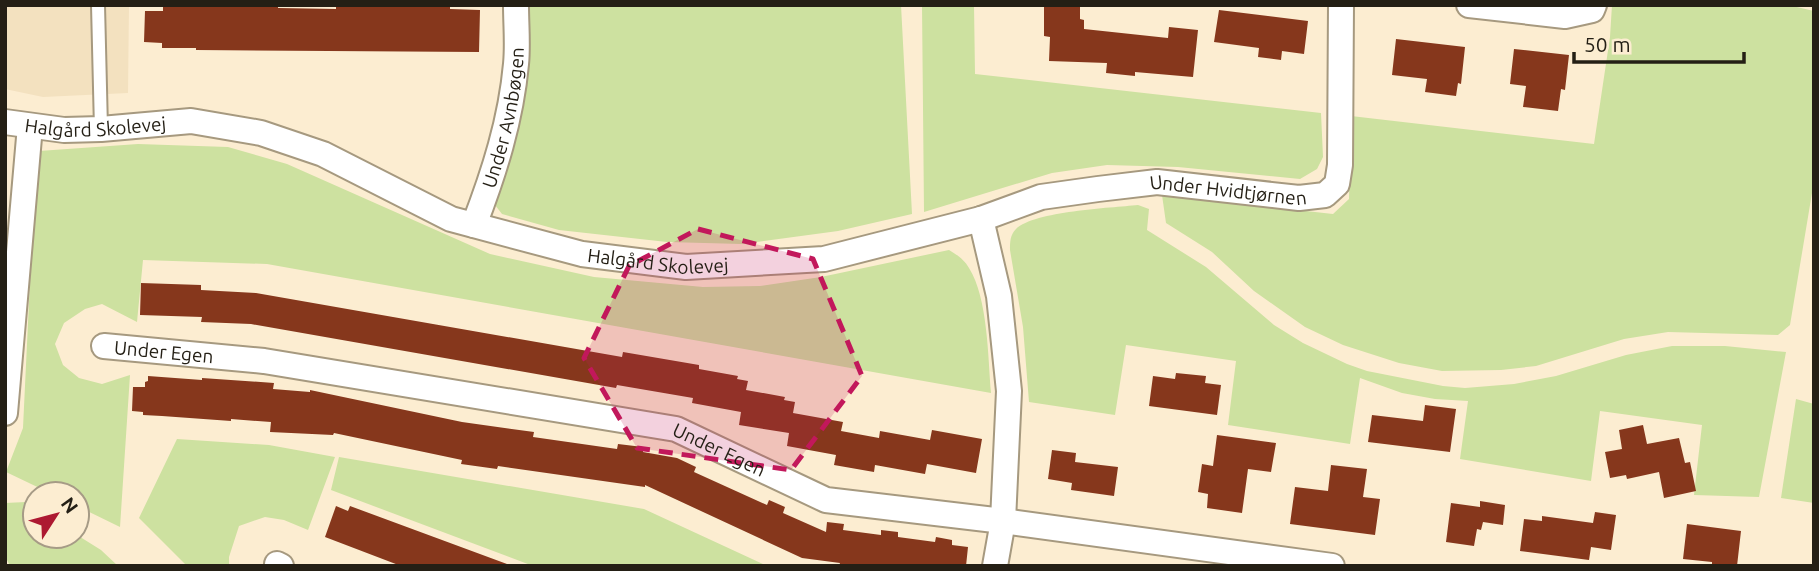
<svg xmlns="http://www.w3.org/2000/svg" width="1819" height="571" viewBox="0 0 1819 571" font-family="Ubuntu,sans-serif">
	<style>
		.built { fill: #f3e1bf }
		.green { fill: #cde1a0 }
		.building { fill: #86371c }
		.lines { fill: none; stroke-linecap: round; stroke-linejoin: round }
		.service-casing { stroke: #a6997f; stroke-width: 16 }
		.minor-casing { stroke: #a6997f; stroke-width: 28 }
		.service { stroke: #fff; stroke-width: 12 }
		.minor { stroke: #fff; stroke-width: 24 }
		.marked { fill: #c2185b; fill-opacity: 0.2; stroke: #c2185b; stroke-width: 5; stroke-dasharray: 14 9; stroke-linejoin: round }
		.labels { text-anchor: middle; stroke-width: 7; stroke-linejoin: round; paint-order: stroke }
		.street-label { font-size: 19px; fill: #241f15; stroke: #fcedd1 }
	</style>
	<rect width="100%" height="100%" fill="#fcedd1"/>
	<!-- built -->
	<path class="built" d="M5,5H129L128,93L43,97L5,89Z"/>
	<!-- green -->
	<path class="green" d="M525,5H901L912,214L838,231L742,244L667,242L559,230L502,214L495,205L496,193L520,122L526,69Z
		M922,5H974L975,74L1321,113L1323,157L1317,169L1300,179L1178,167L1107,165L1052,173L924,212Z
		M1612,5H1788L1814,11V181L1790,325L1778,335L1668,332L1624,339L1536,366L1501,370L1442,371L1399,363L1343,345L1305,327L1254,291L1212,252L1166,223L1162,195L1333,214L1349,199L1351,116L1594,144L1610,37Z
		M138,144L228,147L287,164L490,254L594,277L703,287L760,286L821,277L949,250C957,255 964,259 969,268C988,298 988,358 991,393L267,264L143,260L137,322L102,304L85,309L64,323L55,344L63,365L79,378L102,384L130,375L120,527L77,506V494H52L6,472L23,428L33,218L39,151Z
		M1138,205L1149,209L1147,230L1206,267L1274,325L1303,343L1347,364L1367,371L1443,386L1465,388L1514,384L1556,376L1626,355L1672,346H1725L1786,352L1759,497L1694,495L1702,425L1600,411L1591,481L1460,459L1468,401L1435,399L1402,393L1360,378L1350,444L1228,425L1236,361L1126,345L1115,415L1029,402L1023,327L1010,250C1010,242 1010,235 1016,229C1035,211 1110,208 1138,205Z
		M1796,399L1814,404V503L1781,498Z
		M177,439L269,445L335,457L308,530L284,520L265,517L239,526L229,557V566H187L139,518Z
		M339,457L644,509L767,566H533L331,490Z
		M26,502L35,508V536H77V535L101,550L118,566H10L5,556V503Z"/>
	<!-- building -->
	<path class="building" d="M163,5H278V8L336,9V5H450V9L480,10L479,52L196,50V48H162V43L144,42L145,11H163Z
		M1044,5H1080V19L1084,20V29L1168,38L1169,27L1198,30L1193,77L1135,72V76L1106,73L1107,63L1049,61L1050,37L1044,36Z
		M1219,10L1308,21L1304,54L1282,51L1281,60L1258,57L1259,48L1214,42Z
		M1396,39L1465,47L1461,84L1458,83L1456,96L1425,92L1427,79L1392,75Z
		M1514,49L1569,55L1565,90L1561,89L1558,111L1523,107L1526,86L1510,84Z
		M141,283L201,285V290L256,293L622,357L623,352L699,365V369L738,376L737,379L748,381L746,390L785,397L784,400L795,402L793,413L843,422L841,431L879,438L880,431L930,440L932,430L982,439L976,473L927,464L925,474L875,465L874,472L834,465L836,455L787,446L789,433L739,425L741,412L692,403L693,398L617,385L616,388L251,324L201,322L202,317L140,315Z
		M1176,373L1206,376L1205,383L1221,385L1217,415L1149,406L1153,376L1175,379Z
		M148,376L202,380V378L274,383L273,389L310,392V390L462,422L534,432L533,437L617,449L618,444L643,447V452L677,458L696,467L694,472L767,505L769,500L785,507L783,513L826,532L827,522L844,524L843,530L881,535V530L898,532V537L935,542L936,537L952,540V545L968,547L966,566H839L840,563L802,558L645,485V487L498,466L497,469L461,464L462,460L334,433L333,435L270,432L271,422L231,419V421L162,416L143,415V412L132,411L133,387H145V382L148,381Z
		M1425,405L1456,409L1450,452L1368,442L1372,415L1423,421Z
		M1643,425L1647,444L1679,438L1685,463L1690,462L1696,491L1664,498L1659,472L1627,479L1626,475L1610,478L1605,452L1622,449L1619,430Z
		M1217,435L1276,443L1271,472L1248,469L1242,513L1207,508L1208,494L1198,492L1202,464L1213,466Z
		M1052,450L1076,453L1075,462L1118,467L1114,496L1071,490L1072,483L1048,479Z
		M1331,465L1367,469L1363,497L1380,499L1375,535L1290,524L1295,487L1328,491Z
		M1480,501L1505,505L1503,525L1483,522L1481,530L1477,529L1474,546L1446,542L1451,503L1480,507Z
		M336,506L348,511L350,506L507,564V566H401L325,537Z
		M1595,512L1616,515L1611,550L1591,547L1589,560L1520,551L1524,519L1542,521V516L1593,523Z
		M1687,524L1741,531L1737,566H1712V562L1683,559Z"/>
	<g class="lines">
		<defs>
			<path id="service" d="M98,5L101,129"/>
			<g id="minor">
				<path d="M1469,5L1565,16L1592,10L1594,5"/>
				<path id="s1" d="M5,122L64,130L101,129L191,121L261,133L323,154L451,219L582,254L686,267L824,259L981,219L1041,197L1098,189L1157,182L1299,198L1325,195L1337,184L1340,165L1341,5"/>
				<path d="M981,219L999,296L1009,391L1003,521L995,566"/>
				<path id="s2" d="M474,225C494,173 511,120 516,64C518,45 516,25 516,5"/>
				<path id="s3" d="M104,346L264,361L676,429L826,500L1003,521L1332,566"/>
				<path d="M5,413L30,126"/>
				<path d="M277,564L281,566"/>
			</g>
		</defs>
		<!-- service casing -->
		<use href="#service" class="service-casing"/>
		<!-- minor casing -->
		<use href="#minor" class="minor-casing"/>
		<!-- service -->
		<use href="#service" class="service"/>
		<!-- minor -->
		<use href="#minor" class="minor"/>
	</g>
	<!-- marked area -->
	<path class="marked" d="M698,229L813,259L862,376L791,470L637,448L584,358L629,266Z"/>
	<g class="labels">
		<!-- street labels -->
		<g class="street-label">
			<text dy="7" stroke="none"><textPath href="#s2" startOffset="112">Under Avnbøgen</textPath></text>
			<text dy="7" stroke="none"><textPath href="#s1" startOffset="91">Halgård Skolevej</textPath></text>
			<text dy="7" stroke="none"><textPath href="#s1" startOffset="1260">Under Hvidtjørnen</textPath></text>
			<text dy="7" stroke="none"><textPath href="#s1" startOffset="679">Halgård Skolevej</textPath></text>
			<text dy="7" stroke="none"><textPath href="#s3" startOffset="60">Under Egen</textPath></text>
			<text dy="7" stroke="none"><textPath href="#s3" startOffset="626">Under Egen</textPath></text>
		</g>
	</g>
	<!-- border -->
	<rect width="1819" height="571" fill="none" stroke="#241f15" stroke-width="14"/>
	<!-- north arrow -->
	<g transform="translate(56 515) rotate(54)"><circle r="33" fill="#fcedd1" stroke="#a69b86" stroke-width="2"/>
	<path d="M0-5L12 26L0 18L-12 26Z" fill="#ad1931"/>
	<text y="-10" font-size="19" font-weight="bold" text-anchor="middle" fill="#241f15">N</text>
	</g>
	<!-- scale -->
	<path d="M1574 52v10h170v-10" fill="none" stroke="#241f15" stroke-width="3.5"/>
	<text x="1584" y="52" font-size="21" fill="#241f15" stroke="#fcedd1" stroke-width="5" paint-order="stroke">50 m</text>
</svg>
